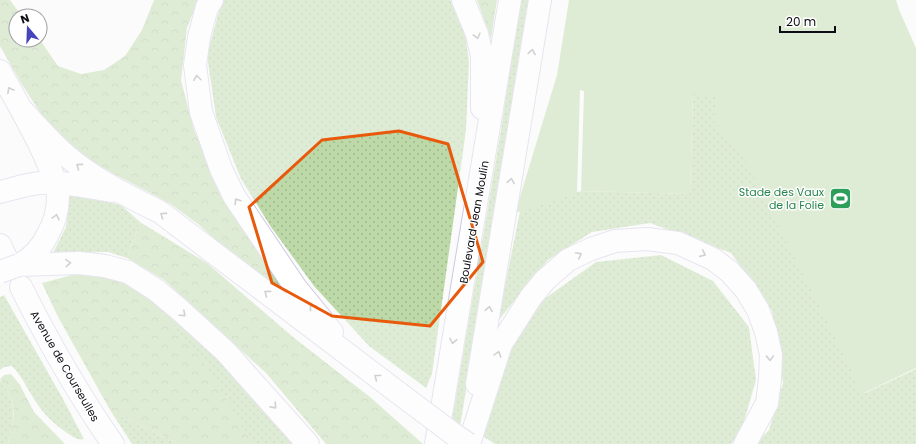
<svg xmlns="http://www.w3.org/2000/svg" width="916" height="444" viewBox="0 0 916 444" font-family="Poppins,sans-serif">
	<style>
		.grass { fill: url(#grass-dots) }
		.forest { fill: url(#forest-crowns) }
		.pitch { fill: #bcd9a7 }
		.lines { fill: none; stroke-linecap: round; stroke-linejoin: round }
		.tertiary-casing { stroke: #cdc9e2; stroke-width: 24 }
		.secondary-casing { stroke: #cdc9e2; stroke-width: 24 }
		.tertiary { stroke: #fff; stroke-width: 22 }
		.secondary { stroke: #fff; stroke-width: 22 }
		.secondary-bridge-casing { stroke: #cdc9e2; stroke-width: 24; stroke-linecap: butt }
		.secondary-bridge { stroke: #fff; stroke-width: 22 }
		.oneway { stroke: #9e9ea1 }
		.marked { fill: none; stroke: #e8590c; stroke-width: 3; stroke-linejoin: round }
		.labels { text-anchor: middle; stroke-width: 3; stroke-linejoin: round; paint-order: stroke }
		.leisure-label { font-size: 11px; fill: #27864d; stroke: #fff; text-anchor: end }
		.street-label { font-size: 11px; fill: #0d0c14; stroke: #fff }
	</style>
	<defs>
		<pattern id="grass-dots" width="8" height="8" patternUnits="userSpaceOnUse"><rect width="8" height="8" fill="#bcd9a7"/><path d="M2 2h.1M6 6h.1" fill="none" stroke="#a0b98f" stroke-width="1.8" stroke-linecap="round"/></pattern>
		<pattern id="forest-crowns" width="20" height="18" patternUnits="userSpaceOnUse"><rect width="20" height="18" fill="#bcd9a7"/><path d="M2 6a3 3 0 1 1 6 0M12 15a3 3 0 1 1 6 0" fill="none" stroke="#a0b98f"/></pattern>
	</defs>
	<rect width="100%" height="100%" fill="#fbfbfb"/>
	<!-- grass -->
	<path class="grass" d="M222,0H450L464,25L469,62L466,130L432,374L426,388L369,346L314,286L271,227L241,179L216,117L207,55Z
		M520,0H530L498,189L488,259L457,444H448L501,130Z
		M693,91L720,94L749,156L865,393L916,369V444H755L769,430L783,383L772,311L731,253L650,223L592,232L548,260L498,321L520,211L581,191L690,194Z
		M70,191L94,196L122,206L140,222L127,258L108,252L53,253L66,227Z
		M661,255L713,281L749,327L756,380L741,432L731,444H495L481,435L508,352L540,302L596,262Z
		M4,295L63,399L84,439C78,441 72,436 67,433C56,425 46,417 38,405C28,391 24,379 12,366L4,367L0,370V297Z
		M153,299L213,354L277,425L292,444H249L251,442Z
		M0,380C10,391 15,407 13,422C12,429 9,437 8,444H0Z
		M110,410L171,440L182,444H132Z"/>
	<!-- forest -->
	<path class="forest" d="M0,0H10L22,16H16V40H40L58,66L81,74L104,70L125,56L142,30L154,0H198L187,28L181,80L194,130L214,175L289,293H281L228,251L198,224L169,203L112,173L75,151L50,128L21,83L0,46Z
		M477,0H497L491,39Z
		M140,222L207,263L293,337L370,397L423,444H326L266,373L164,280L127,258Z
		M83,272L130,281L153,299L208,368L251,442L249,444H182L171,440L110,410L57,315L42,283Z
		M11,374L20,385L34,412L65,444H8C9,437 11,430 13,422C16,404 9,393 0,379L4,375Z"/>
	<!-- pitch -->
	<path class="pitch" d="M569,0H896L900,12L916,48V368L860,395L850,367L744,158L714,122L716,96L693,94L690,194L581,191L584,91L580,90L577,193L515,213L557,75Z"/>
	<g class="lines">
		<defs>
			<path id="tertiary" d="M0,245L7,260
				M21,287C48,341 78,394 113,444"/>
			<path id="secondary" d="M212,0L207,7L199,37L195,65L201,112L221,169L234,196L296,288L332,332
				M463,0L477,34L482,56V108
				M0,71C16,101 34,130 47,161C52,172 57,184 58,196C58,210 55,222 48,234C42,247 32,258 19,265
				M21,109C36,125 51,143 68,157C95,180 128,196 160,212L400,394
				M0,192C13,189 26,184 40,183C64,181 87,187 111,191
				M19,265L79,263L105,266L128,272L156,290L180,310L226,352L308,444
				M477,384L540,0
				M436,444L510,0
				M469,444L501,344L531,297L545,280L568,260L591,249L615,241L647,239L678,243L713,259L730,272L746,290L758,310L766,332L771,355L770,379L767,403L745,444"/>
		</defs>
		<!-- tertiary casing -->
		<use href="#tertiary" class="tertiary-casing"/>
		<!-- secondary casing -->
		<use href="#secondary" class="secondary-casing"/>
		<!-- tertiary -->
		<use href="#tertiary" class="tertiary"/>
		<!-- secondary -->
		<use href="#secondary" class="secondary"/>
		<defs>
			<path id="secondary-bridge" d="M0,272L19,265
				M400,394L452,433L468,444"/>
		</defs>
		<!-- secondary-bridge casing -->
		<use href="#secondary-bridge" class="secondary-bridge-casing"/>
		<!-- secondary-bridge -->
		<use href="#secondary-bridge" class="secondary-bridge"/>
	</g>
	<!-- one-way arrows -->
	<defs><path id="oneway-chevron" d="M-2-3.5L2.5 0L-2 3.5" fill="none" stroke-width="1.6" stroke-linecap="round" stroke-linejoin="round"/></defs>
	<g class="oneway">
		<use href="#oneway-chevron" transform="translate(477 36) rotate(76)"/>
		<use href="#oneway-chevron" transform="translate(532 52) rotate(-81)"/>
		<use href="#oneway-chevron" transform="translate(197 78) rotate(-97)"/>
		<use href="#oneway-chevron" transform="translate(10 90) rotate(-118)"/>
		<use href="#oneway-chevron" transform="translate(79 166) rotate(-143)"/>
		<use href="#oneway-chevron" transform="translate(511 181) rotate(-81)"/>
		<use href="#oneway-chevron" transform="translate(237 201) rotate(-124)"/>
		<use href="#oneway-chevron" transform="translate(163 215) rotate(-144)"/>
		<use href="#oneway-chevron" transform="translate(56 217) rotate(-76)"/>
		<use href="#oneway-chevron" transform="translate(703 254) rotate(24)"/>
		<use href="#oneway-chevron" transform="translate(579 255) rotate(-26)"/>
		<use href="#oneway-chevron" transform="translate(68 263) rotate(-3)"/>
		<use href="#oneway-chevron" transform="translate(267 293) rotate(-143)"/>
		<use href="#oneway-chevron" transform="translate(312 307) rotate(-129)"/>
		<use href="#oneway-chevron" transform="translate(489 309) rotate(-81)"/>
		<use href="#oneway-chevron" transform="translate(183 314) rotate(42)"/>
		<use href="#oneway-chevron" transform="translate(453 341) rotate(100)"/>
		<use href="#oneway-chevron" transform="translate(498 354) rotate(-72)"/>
		<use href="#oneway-chevron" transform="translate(770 358) rotate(88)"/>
		<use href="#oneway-chevron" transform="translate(377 377) rotate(-142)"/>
		<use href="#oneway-chevron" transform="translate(274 406) rotate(48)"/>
	</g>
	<!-- marked area -->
	<path d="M0 0H916V444H0ZM399,131L448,144L483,262L430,326L332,316L272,283L249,207L322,140Z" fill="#fbfbfb" fill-opacity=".55" fill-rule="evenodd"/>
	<path class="marked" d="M399,131L448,144L483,262L430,326L332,316L272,283L249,207L322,140Z"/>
	<!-- icons -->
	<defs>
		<symbol id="stadium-square" viewBox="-11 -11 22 22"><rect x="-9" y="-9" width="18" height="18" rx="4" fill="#2e9e5b" stroke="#fff"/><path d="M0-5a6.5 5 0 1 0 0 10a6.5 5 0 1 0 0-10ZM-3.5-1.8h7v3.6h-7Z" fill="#fff"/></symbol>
	</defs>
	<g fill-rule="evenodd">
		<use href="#stadium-square" x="828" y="186" width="25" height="25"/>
	</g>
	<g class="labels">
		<!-- leisure labels -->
		<g class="leisure-label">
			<text x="824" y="196">Stade des Vaux<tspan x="824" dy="13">de la Folie</tspan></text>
		</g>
		<!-- street labels -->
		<g class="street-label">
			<text transform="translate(474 222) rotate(-80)" y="4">Boulevard Jean Moulin</text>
			<text transform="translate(65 366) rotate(60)" y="4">Avenue de Courseulles</text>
		</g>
	</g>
	<!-- north arrow -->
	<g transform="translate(28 28) rotate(341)"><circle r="19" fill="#ffffff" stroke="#9e9ea1"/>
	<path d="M0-3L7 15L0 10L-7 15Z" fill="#4644ba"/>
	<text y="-6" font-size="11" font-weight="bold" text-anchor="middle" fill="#0d0c14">N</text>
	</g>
	<!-- scale -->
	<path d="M780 26v6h55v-6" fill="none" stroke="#0d0c14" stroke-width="2"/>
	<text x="786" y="26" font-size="12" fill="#0d0c14" stroke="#ffffff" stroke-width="3" paint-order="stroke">20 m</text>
</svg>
